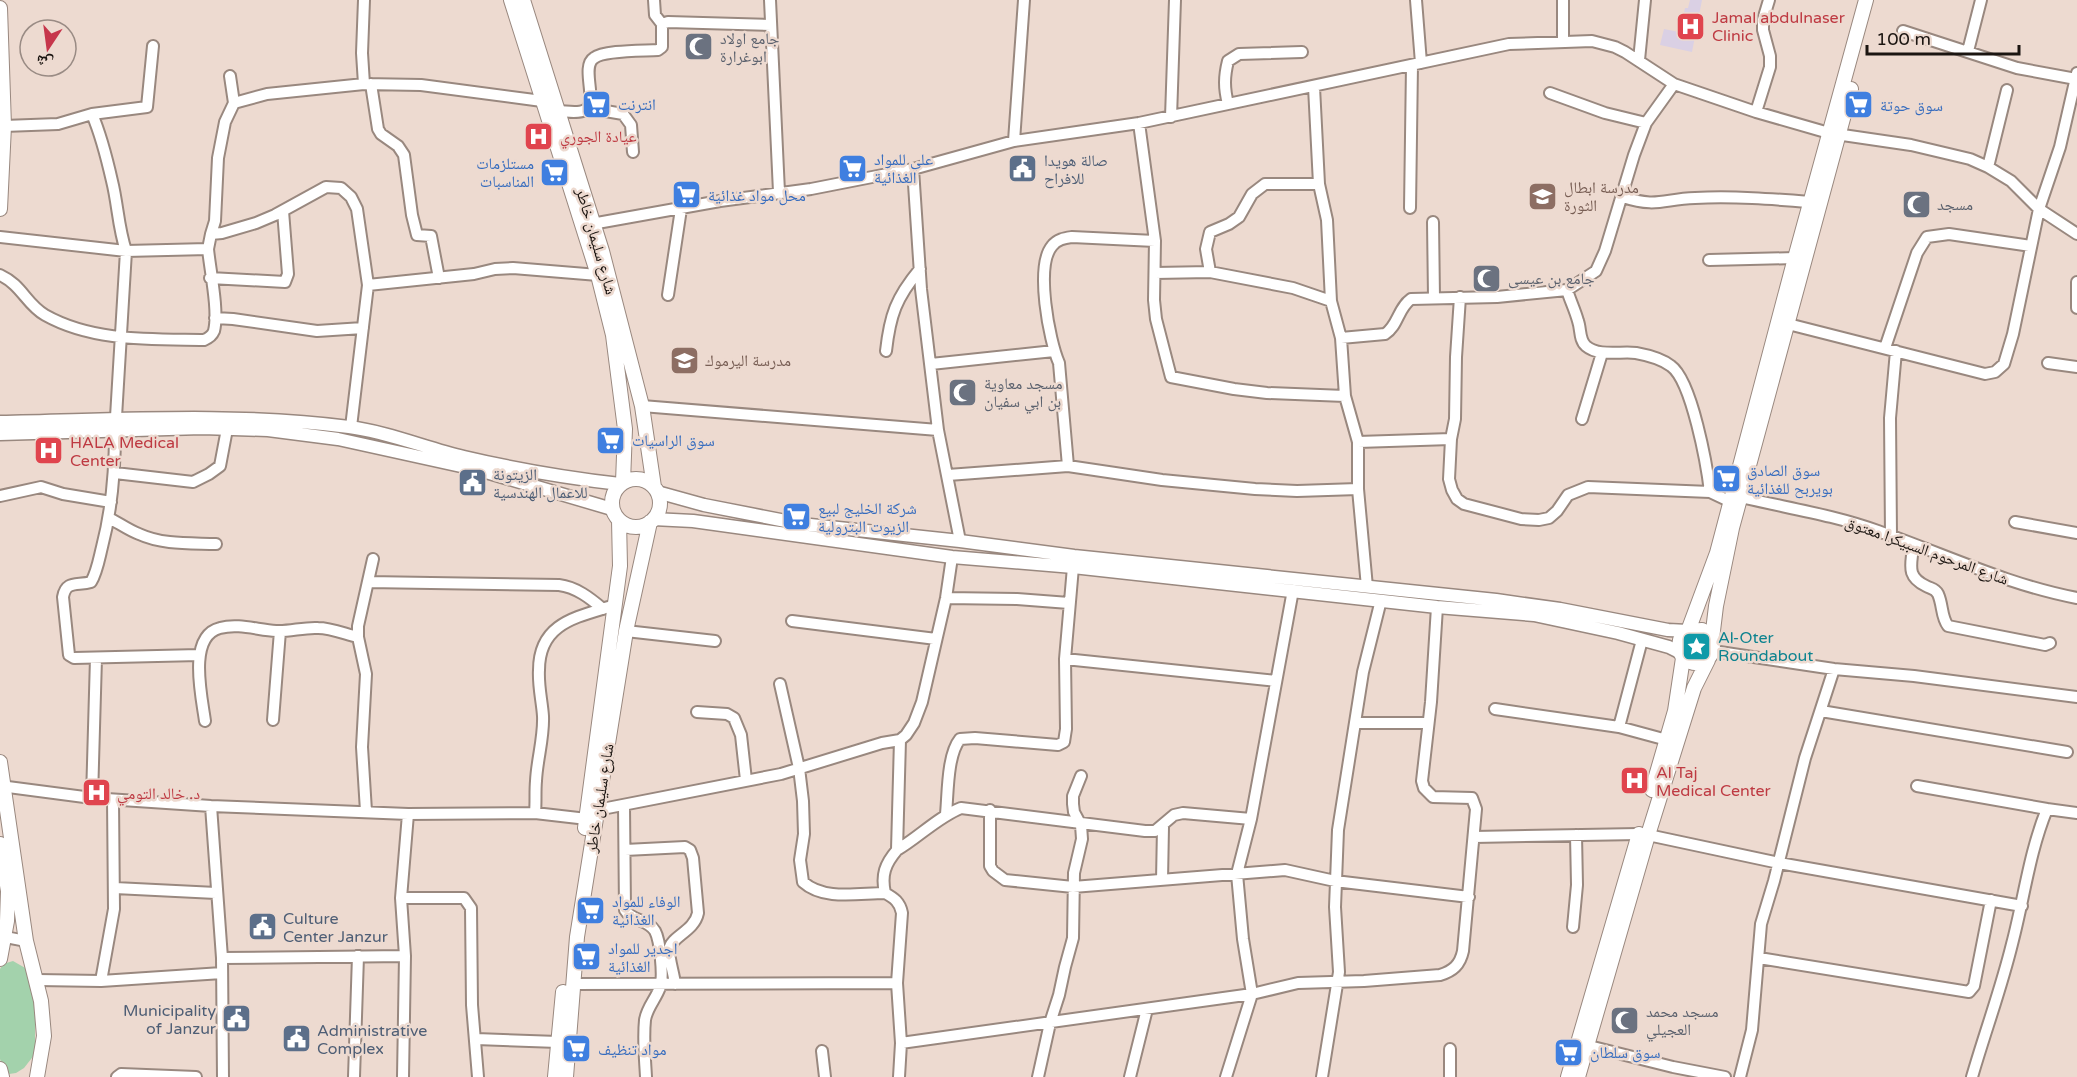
<svg xmlns="http://www.w3.org/2000/svg" width="2077" height="1077" viewBox="0 0 2077 1077" font-family="'Varela Round','Noto Naskh Arabic',sans-serif">
	<style>
		.medical { fill: #dad0e4 }
		.green { fill: #a3d2ac }
		.lines { fill: none; stroke-linecap: round; stroke-linejoin: round }
		.minor-casing { stroke: #99887f; stroke-width: 14 }
		.tertiary-casing { stroke: #99887f; stroke-width: 15 }
		.secondary-casing { stroke: #99887f; stroke-width: 16 }
		.minor { stroke: #fff; stroke-width: 10 }
		.tertiary { stroke: #fff; stroke-width: 12 }
		.secondary { stroke: #fff; stroke-width: 14 }
		.labels { text-anchor: middle; stroke-width: 5; stroke-linejoin: round; paint-order: stroke }
		.health-label { font-size: 16px; fill: #be3a42; stroke: #eddad0; text-anchor: start }
		.worship-label { font-size: 16px; fill: #5b616d; stroke: #eddad0; text-anchor: start }
		.shop-label { font-size: 16px; fill: #366cbe; stroke: #eddad0; text-anchor: start }
		.service-label { font-size: 16px; fill: #4e5e75; stroke: #eddad0; text-anchor: start }
		.education-label { font-size: 16px; fill: #785e54; stroke: #eddad0; text-anchor: start }
		.street-label { font-size: 16px; fill: #1b1511; stroke: #eddad0 }
		.culture-label { font-size: 16px; fill: #0d838f; stroke: #eddad0; text-anchor: start }
	</style>
	<rect width="100%" height="100%" fill="#eddad0"/>
	<!-- medical -->
	<path class="medical" d="M1690,0H1702L1692,52L1660,45L1664,29L1683,33L1686,22L1682,21L1685,8H1688Z"/>
	<!-- green -->
	<path class="green" d="M13,961L27,969L35,992V1054L24,1068L16,1073L9,1074L3,1068L0,1059V969L3,964Z"/>
	<g class="lines">
		<defs>
			<path id="minor" d="M770,0L779,192
				M1416,0L1421,63
				M662,24L668,22L771,25
				M1903,31L2017,68L2076,79
				M1563,41V0
				M1968,51L1981,0
				M1639,60L1645,0
				M364,84L362,53L364,0
				M371,84L378,129L381,134L398,146L404,155L412,215L417,235L431,236L439,278
				M1314,87L1319,184L1327,220L1331,301L1341,338L1345,396L1358,442V489L1367,587
				M1550,93L1605,113L1646,123
				M234,103L267,94L364,84L421,85L542,101
				M1228,104C1224,88 1224,77 1228,61L1239,54L1302,52
				M588,108L623,114L631,125L633,152
				M558,111C566,111 578,114 585,110C599,103 580,67 594,58C604,50 643,51 658,50L662,47V24L655,15L654,0
				M1756,112L1770,67V56L1763,30V20L1769,0
				M92,114L147,107L153,46
				M1171,117L1175,0
				M1139,123L1155,241L1154,300L1156,319L1171,377L1234,389L1267,393L1345,396
				M4,126L58,124L92,114C101,135 107,159 112,181C118,205 118,227 126,251L116,417
				M1014,141L1024,0
				M1988,167L2007,90
				M913,169L921,289L938,430L960,541
				M1623,197C1657,208 1663,199 1695,198C1733,196 1772,199 1810,202
				M1410,208L1412,65
				M1433,222L1434,297
				M586,225L720,201L811,189L913,169L1014,141L1139,123L1509,44L1592,41L1615,47L1625,52L1674,84L1756,112L1829,133L1911,145L1970,159L1988,167L2011,181L2039,209L2077,234
				M211,234L215,221L218,158L225,122L234,103L230,76
				M0,237L126,251L208,249L211,234L222,233L256,223L275,215L326,187L341,188L351,197L357,209L368,285L351,427
				M1709,260L1795,258
				M1210,272L1206,249L1210,232L1229,224L1239,217L1252,194L1265,184H1319
				M1155,273L1210,272L1293,288L1331,301
				M0,275C22,285 26,304 45,315C93,342 151,339 204,340C209,338 212,336 214,331C219,311 210,270 208,249
				M210,278L285,282L288,274L283,211
				M2077,282V308
				M368,285L474,274L495,269L513,268L598,275
				M1567,290C1570,300 1575,310 1578,321C1581,329 1579,340 1586,346C1599,357 1621,351 1636,353C1647,355 1662,359 1671,366C1692,381 1707,466 1710,492
				M668,295L681,209
				M1460,297L1456,357L1455,419L1451,439L1449,479L1452,490L1457,499L1464,504L1521,519L1539,520L1549,518L1557,511L1568,495L1588,487L1710,492L1729,501
				M215,318L233,319L317,331L363,328
				M1788,324L1985,374L1995,372L2004,364L2013,334L2039,209L2060,147L2077,73
				M1341,338L1385,334C1398,326 1398,308 1411,299L1497,297L1567,290L1596,271L1605,251L1634,155L1646,123L1674,84
				M1885,348L1917,253L1927,237L1949,234L2031,246
				M886,351C890,315 896,298 920,269
				M2048,363L2077,367
				M931,364L1054,351
				M642,406L938,430
				M1582,419L1602,353
				M115,431C115,471 112,509 102,547C99,559 97,572 91,582C77,586 66,580 63,597L69,655L74,658L199,655
				M1358,442L1451,439
				M1068,466L1059,363C1049,340 1035,266 1052,246C1057,239 1065,238 1072,237L1155,241
				M115,473L193,482L209,474L220,466L227,429
				M948,475L1068,466L1162,480L1255,489L1297,491L1358,489
				M0,496L41,487L63,494L111,502
				M1741,497C1787,508 1834,515 1878,531C1944,554 2008,585 2077,598
				M109,518C119,523 128,530 139,534C163,545 190,543 216,544
				M2015,522L2077,533
				M1891,535L1890,418L1896,351
				M1913,545C1912,564 1905,576 1926,586C1931,589 1935,588 1938,594C1943,605 1941,617 1948,626L2045,645L2050,643
				M368,582L559,585C576,587 590,598 603,609
				M946,598L1017,599L1069,603
				M792,621L936,639
				M626,631L715,641
				M1713,651L1834,669L1914,676L2077,697
				M1065,659L1276,681
				M780,684L799,768L803,801L804,834L800,860L803,882C824,901 859,893 885,893
				M1495,709L1619,727L1667,740
				M1821,711L2067,752
				M697,712L727,714L734,718L741,735L746,780
				M273,720L280,631
				M205,721C202,698 187,636 220,628C238,623 258,630 276,631C289,632 304,627 318,628C331,628 345,634 358,637
				M1355,723H1428
				M1619,727L1642,640
				M0,786L92,798L211,806L408,814L535,813L587,819
				M1917,786L2047,809
				M92,798L96,658
				M113,800L114,909L101,981L222,973
				M211,806L222,958L223,1077
				M624,806L625,910C631,921 648,919 655,931C660,940 664,977 660,987C656,999 647,1007 645,1020C643,1039 645,1058 646,1077
				M597,810L781,774L882,743L900,740
				M990,810V866L993,871L1005,880L1073,887L1285,870L1335,881L1469,897
				M366,811L362,747L366,674L358,637V626L373,559
				M535,813C536,802 535,791 536,781C537,759 544,738 543,716C542,701 538,686 539,670C539,622 578,617 615,605
				M946,814C948,794 947,755 960,739L975,738L1058,745L1064,742L1066,729L1065,659L1073,567
				M1648,835L1779,863L2022,906
				M1474,837L1639,834
				M625,850L685,847L690,850L693,858L698,913C694,932 671,936 669,950C669,960 674,974 675,984
				M897,850C919,837 938,817 961,808L1145,831H1155L1174,815L1183,813L1251,819
				M1162,880L1163,827
				M115,888L216,893
				M401,898H464L471,908L472,1005L478,1077
				M1573,927L1577,885L1576,835
				M0,936L26,941
				M222,958L405,956
				M1759,958L1969,992L1974,986L1991,900
				M38,980L101,981
				M573,984L897,983
				M476,1039L558,1042
				M901,1043L1252,994L1298,983L1364,981L1440,975C1453,971 1460,965 1463,951L1476,809L1472,798L1433,797L1424,788L1422,781L1431,702L1437,607
				M1589,1046L1673,1067L1725,1077
				M822,1051L825,1077
				M117,1077L121,1074L196,1077
				M354,1077L358,956
				M403,1077L405,956L401,898L408,814
				M899,1077L901,1043L897,983L902,913C900,902 894,898 885,893C881,875 885,864 897,850L900,740L906,735L914,723L922,702L946,598L952,557
				M1038,1077L1050,1023L1059,995L1065,967L1073,938L1074,873L1082,839L1081,825L1074,812L1073,804V796L1081,776
				M1130,1077L1147,1009
				M1226,1077L1252,994L1243,939L1237,874L1251,819L1293,590
				M1322,1077L1339,972L1335,907L1338,830L1363,672L1381,600
				M1450,1077V1049
				M1740,1077L1752,1030L1761,924L1774,881L1805,758L1834,669
				M1972,1077C1985,1032 2001,989 2012,944C2024,899 2029,853 2047,809L2077,813"/>
			<path id="tertiary" d="M0,422C117,420 233,412 349,427C388,432 426,448 464,457C515,469 568,478 620,484
				M0,434L202,428L268,430L338,439L479,470L612,509
				M657,492L704,505L801,524L960,541L1074,556L1496,600L1560,609L1668,630L1688,631
				M653,519L693,521L952,557L1073,567L1437,607L1534,615L1618,633L1669,647L1679,652"/>
			<path id="secondary" d="M511,0L598,275L613,335L625,429L623,482
				M523,0L602,251L642,406L654,487
				M0,8L4,126L0,209
				M612 503a24 24 0 1 1 48 0a24 24 0 1 1-48 0Z
				M1688,631L1702,630C1716,639 1717,654 1702,663C1686,665 1677,656 1680,640L1688,631L1717,553L1795,258L1866,0
				M1712,639L1716,606L1732,528L1851,89
				M0,762L26,941L41,1001L44,1036L37,1077
				M1652,790L1675,711L1683,658
				M585,828L620,566L619,520
				M0,844L8,891L7,921L0,959
				M0,1069L2,1077
				M555,1077L563,992
				M566,1077L577,937L626,631L650,522
				M1568,1077L1639,834
				M1578,1077L1648,835L1694,688L1708,660"/>
		</defs>
		<!-- minor casing -->
		<use href="#minor" class="minor-casing"/>
		<!-- tertiary casing -->
		<use href="#tertiary" class="tertiary-casing"/>
		<!-- secondary casing -->
		<use href="#secondary" class="secondary-casing"/>
		<!-- minor -->
		<use href="#minor" class="minor"/>
		<!-- tertiary -->
		<use href="#tertiary" class="tertiary"/>
		<!-- secondary -->
		<use href="#secondary" class="secondary"/>
	</g>
	<!-- icons -->
	<defs>
		<symbol id="hospital-square" viewBox="-11 -11 22 22"><rect x="-9" y="-9" width="18" height="18" rx="4" fill="#e0444e" stroke="#eddad0"/><path d="M-5-5h3v3.5h4V-5h3V5h-3V1.5h-4V5h-3Z" fill="#fff"/></symbol>
		<symbol id="mosque-square" viewBox="-11 -11 22 22"><rect x="-9" y="-9" width="18" height="18" rx="4" fill="#6b7280" stroke="#eddad0"/><path d="M3.5-4.9A6 6 0 1 0 3.5 4.9A5 5 0 1 1 3.5-4.9Z" fill="#fff"/></symbol>
		<symbol id="supermarket-square" viewBox="-11 -11 22 22"><rect x="-9" y="-9" width="18" height="18" rx="4" fill="#3f7fe0" stroke="#eddad0"/><path d="M-6-5.5h2.5l.6 2H6L4.5 2H-2.5L-4.4-4H-6ZM-1.5 3.2a1.3 1.3 0 1 0 .1 0ZM3 3.2a1.3 1.3 0 1 0 .1 0Z" fill="#fff"/></symbol>
		<symbol id="civic-square" viewBox="-11 -11 22 22"><rect x="-9" y="-9" width="18" height="18" rx="4" fill="#5c6f8a" stroke="#eddad0"/><path d="M-.6-6.5H3V-4.5H.6V-3L4-1V1h2V6H-6V1h2V-1L-.6-3ZM-1.2 2.5V6h2.4V2.5Z" fill="#fff"/></symbol>
		<symbol id="school-square" viewBox="-11 -11 22 22"><rect x="-9" y="-9" width="18" height="18" rx="4" fill="#8d6e63" stroke="#eddad0"/><path d="M0-5L7-2L0 1L-7-2ZM-4 1L0 2.5L4 1V4Q0 6-4 4Z" fill="#fff"/></symbol>
		<symbol id="sight-square" viewBox="-11 -11 22 22"><rect x="-9" y="-9" width="18" height="18" rx="4" fill="#0f9aa8" stroke="#eddad0"/><path d="M0-6L1.8-2.2L6-1.7L2.9 1.2L3.7 5.4L0 3.3L-3.7 5.4L-2.9 1.2L-6-1.7L-1.8-2.2Z" fill="#fff"/></symbol>
	</defs>
	<g fill-rule="evenodd">
		<use href="#hospital-square" x="1674" y="10" width="33" height="33"/>
		<use href="#mosque-square" x="682" y="30" width="33" height="33"/>
		<use href="#supermarket-square" x="580" y="88" width="33" height="33"/>
		<use href="#supermarket-square" x="1842" y="88" width="33" height="33"/>
		<use href="#hospital-square" x="522" y="120" width="33" height="33"/>
		<use href="#supermarket-square" x="836" y="152" width="33" height="33"/>
		<use href="#civic-square" x="1006" y="152" width="33" height="33"/>
		<use href="#supermarket-square" x="538" y="156" width="33" height="33"/>
		<use href="#supermarket-square" x="670" y="178" width="33" height="33"/>
		<use href="#school-square" x="1526" y="180" width="33" height="33"/>
		<use href="#mosque-square" x="1900" y="188" width="33" height="33"/>
		<use href="#mosque-square" x="1470" y="262" width="33" height="33"/>
		<use href="#school-square" x="668" y="344" width="33" height="33"/>
		<use href="#mosque-square" x="946" y="376" width="33" height="33"/>
		<use href="#supermarket-square" x="594" y="424" width="33" height="33"/>
		<use href="#hospital-square" x="32" y="434" width="33" height="33"/>
		<use href="#supermarket-square" x="1710" y="462" width="33" height="33"/>
		<use href="#civic-square" x="456" y="466" width="33" height="33"/>
		<use href="#supermarket-square" x="780" y="500" width="33" height="33"/>
		<use href="#sight-square" x="1680" y="630" width="33" height="33"/>
		<use href="#hospital-square" x="1618" y="764" width="33" height="33"/>
		<use href="#hospital-square" x="80" y="776" width="33" height="33"/>
		<use href="#supermarket-square" x="574" y="894" width="33" height="33"/>
		<use href="#civic-square" x="246" y="910" width="33" height="33"/>
		<use href="#supermarket-square" x="570" y="940" width="33" height="33"/>
		<use href="#civic-square" x="220" y="1002" width="33" height="33"/>
		<use href="#mosque-square" x="1608" y="1004" width="33" height="33"/>
		<use href="#civic-square" x="280" y="1022" width="33" height="33"/>
		<use href="#supermarket-square" x="560" y="1032" width="33" height="33"/>
		<use href="#supermarket-square" x="1552" y="1036" width="33" height="33"/>
	</g>
	<g class="labels">
		<!-- health labels -->
		<g class="health-label">
			<text x="1712" y="23">Jamal abdulnaser<tspan x="1712" dy="18">Clinic</tspan></text>
			<text x="560" y="142">عيادة الجوري</text>
			<text x="70" y="448">HALA Medical<tspan x="70" dy="18">Center</tspan></text>
			<text x="1656" y="778">Al Taj<tspan x="1656" dy="18">Medical Center</tspan></text>
			<text x="117" y="799">د. خالد التومي</text>
		</g>
		<!-- worship labels -->
		<g class="worship-label">
			<text x="720" y="44">جامع اولاد<tspan x="720" dy="18">ابوغرارة</tspan></text>
			<text x="1937" y="210">مسجد</text>
			<text x="1508" y="284">جامع بن عيسى</text>
			<text x="984" y="389">مسجد معاوية<tspan x="984" dy="18">بن ابي سفيان</tspan></text>
			<text x="1646" y="1017">مسجد محمد<tspan x="1646" dy="18">العجيلي</tspan></text>
		</g>
		<!-- shop labels -->
		<g class="shop-label">
			<text x="618" y="110">انترنت</text>
			<text x="1880" y="111">سوق حوتة</text>
			<text x="874" y="165">علي للمواد<tspan x="874" dy="18">الغذائية</tspan></text>
			<text x="534" y="169" text-anchor="end">مستلزمات<tspan x="534" dy="18">المناسبات</tspan></text>
			<text x="708" y="201">محل مواد غذائية</text>
			<text x="632" y="446">سوق الراسيات</text>
			<text x="1747" y="476">سوق الصادق<tspan x="1747" dy="18">بويربح للغذائية</tspan></text>
			<text x="818" y="514">شركة الخليج لبيع<tspan x="818" dy="18">الزيوت البترولية</tspan></text>
			<text x="612" y="907">الوفاء للمواد<tspan x="612" dy="18">الغذائية</tspan></text>
			<text x="608" y="954">اجدير للمواد<tspan x="608" dy="18">الغذائية</tspan></text>
			<text x="598" y="1055">مواد تنظيف</text>
			<text x="1590" y="1058">سوق سلطان</text>
		</g>
		<!-- service labels -->
		<g class="service-label">
			<text x="1044" y="166">صالة هويدا<tspan x="1044" dy="18">للافراح</tspan></text>
			<text x="493" y="480">الزيتونة<tspan x="493" dy="18">للاعمال الهندسية</tspan></text>
			<text x="283" y="924">Culture<tspan x="283" dy="18">Center Janzur</tspan></text>
			<text x="216" y="1016" text-anchor="end">Municipality<tspan x="216" dy="18">of Janzur</tspan></text>
			<text x="317" y="1036">Administrative<tspan x="317" dy="18">Complex</tspan></text>
		</g>
		<!-- education labels -->
		<g class="education-label">
			<text x="1564" y="193">مدرسة ابطال<tspan x="1564" dy="18">الثورة</tspan></text>
			<text x="705" y="366">مدرسة اليرموك</text>
		</g>
		<!-- street labels -->
		<g class="street-label">
			<text transform="translate(597 241) rotate(74)" y="6">شارع سليمان خاطر</text>
			<text transform="translate(1927 550) rotate(20)" y="6">شارع المرحوم السبيكرا معتوق</text>
			<text transform="translate(599 798) rotate(-81)" y="6">شارع سليمان خاطر</text>
		</g>
		<!-- culture labels -->
		<g class="culture-label">
			<text x="1718" y="643">Al-Oter<tspan x="1718" dy="18">Roundabout</tspan></text>
		</g>
	</g>
	<!-- north arrow -->
	<g transform="translate(48 48) rotate(193)"><circle r="28" fill="#eddad0" stroke="#998b84" stroke-width="1.5"/>
	<path d="M0-4.5L10 22L0 15L-10 22Z" fill="#c6364b"/>
	<text y="-9" font-size="16" font-weight="bold" text-anchor="middle" fill="#1b1511">ش</text>
	</g>
	<!-- scale -->
	<path d="M1867 45v9h152v-9" fill="none" stroke="#1b1511" stroke-width="3"/>
	<text x="1876" y="45" font-size="18" fill="#1b1511" stroke="#eddad0" stroke-width="4.5" paint-order="stroke">100 m</text>
</svg>
